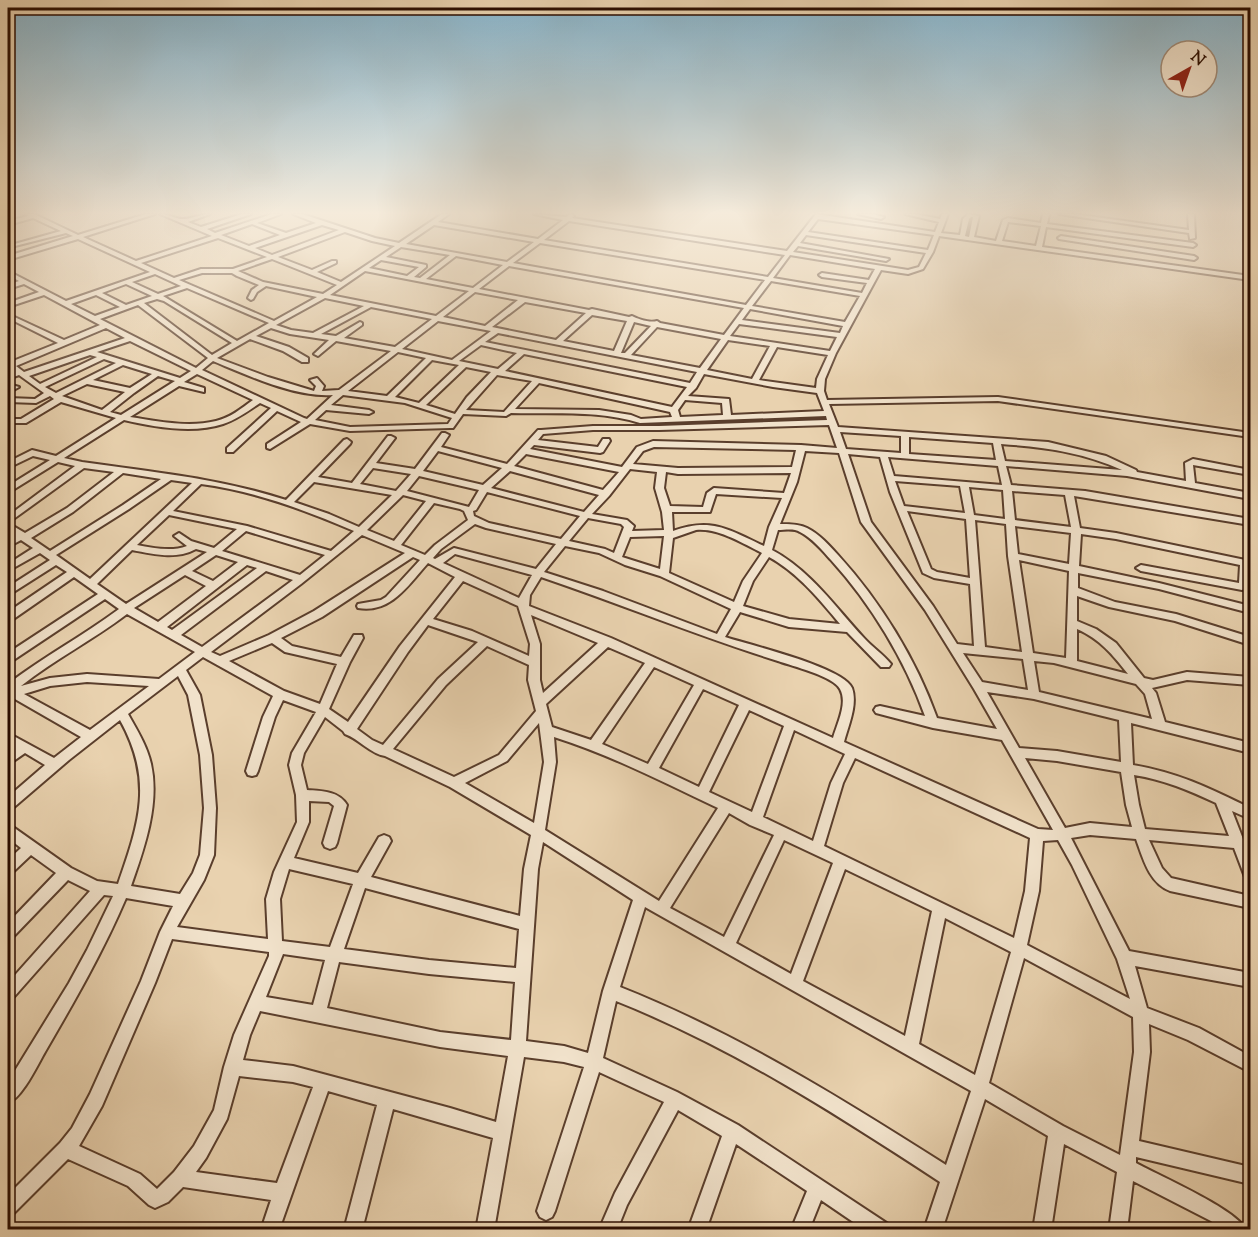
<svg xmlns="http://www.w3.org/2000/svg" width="1258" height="1237" viewBox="0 0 1258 1237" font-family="'Sorts Mill Goudy',serif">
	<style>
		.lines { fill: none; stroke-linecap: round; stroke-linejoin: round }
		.minor-casing { stroke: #5a3e2c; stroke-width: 4 }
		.minor { fill: #f1e2cb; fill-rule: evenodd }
	</style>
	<rect width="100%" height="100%" fill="#e9d2af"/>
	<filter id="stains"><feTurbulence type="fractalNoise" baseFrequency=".00333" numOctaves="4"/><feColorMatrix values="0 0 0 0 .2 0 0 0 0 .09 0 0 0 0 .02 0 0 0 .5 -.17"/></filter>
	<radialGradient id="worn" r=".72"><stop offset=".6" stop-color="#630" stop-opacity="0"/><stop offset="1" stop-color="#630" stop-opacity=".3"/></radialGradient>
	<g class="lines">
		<defs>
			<path id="minor" d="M26,214H34L78,235L146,214H155L83,237L136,261L212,236L160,214C169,214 177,220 185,219C194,218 201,214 210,214L188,222L201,227L242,214H251L207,229L215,233L272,214H281L257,223L286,233L316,223L293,214H302L375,238L399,243L442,214H449L438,222L538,239L563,220L534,214L566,217L571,214L574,216L572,218L787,251L816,214L935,232L939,222L905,214H916L940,219L942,214H948L941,233L960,235L963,219L968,214L979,216L974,237L996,241L1003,220L1008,218L1041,223L1043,214H1049L1047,224L1193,243L1196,245L1193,247L1046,227L1042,247L1250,276V280L939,236L933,252L923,269L908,274L881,270L836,353L825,379L824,391L827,400L998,397L1250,433V437L998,401L829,404L838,427L1048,442L1106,456L1136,470L1137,472L1186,481L1185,463L1193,459L1250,470V475L1193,465L1195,483L1250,493V499L1127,476L1006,466L1011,485L1085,491L1250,519V525L1074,496L1080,528L1116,533L1250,561C1250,570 1252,586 1242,590L1141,571L1136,568L1141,565L1239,583L1240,565L1116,539L1081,534L1079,566L1159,583L1250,606V613L1159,589L1078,573V588L1115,602L1176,614L1250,637V645L1175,621L1109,607L1077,596V621L1096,629L1116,643L1144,678L1153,680L1187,672L1250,677V685L1187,680L1152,688L1156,693L1165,722L1250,743V753L1131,723L1133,765C1179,773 1209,788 1250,808V819L1232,811L1250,857V879L1245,877L1234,848L1149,840L1162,868L1171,878L1250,896V908L1170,891C1149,883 1143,858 1136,839L1090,835L1071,838L1129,951L1250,973V987L1135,966L1147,1008L1199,1028L1250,1056V1072L1188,1040L1149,1024L1150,1052L1139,1141L1250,1167V1184L1136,1157V1163C1158,1175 1238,1210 1246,1230H1222L1211,1221L1133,1181L1127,1230H1109L1117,1172L1064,1144L1051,1230H1033L1048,1136L985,1099L942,1230H924L940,1182C836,1114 732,1047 616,1001L603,1058L677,1092L738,1125L888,1224L891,1230H865L821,1200L809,1230H791L807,1191L736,1144L706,1230H688L722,1136L678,1110L627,1205L617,1230H599L615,1193L664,1102L599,1072L555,1211L552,1217L546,1220L540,1217L537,1211L584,1067L564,1062L524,1057L494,1230H476L493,1138L393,1109L362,1230H344L377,1105L328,1091L279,1230H261L271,1200L183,1187L168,1202L155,1208L149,1205L128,1186L68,1159L14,1213L8,1216V1195L60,1143L72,1128L90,1094L141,981L160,932L173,906L126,898C103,952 74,1002 45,1052C37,1066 22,1098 8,1103V1082L69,983L87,950L113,896L104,895L13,998L8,1000V983L90,891L68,880L13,937L8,938V923L56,873L31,855L13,872L8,874V860L21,848L8,838V826L13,827L71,868L97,881L118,884C139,823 154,781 120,720L69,760L13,808L8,809V797L45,765L25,753L12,762L8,764V753L15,747L8,742V733L54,758L81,737L8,695V684C43,657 83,636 119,609L105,599L12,661L8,662V653L98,594L74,577L12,620H8V612L67,572L56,565L12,593L8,594V587L50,560L40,553L8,571V564L33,548L21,540L8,547V540L15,535L8,530V523L25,533L67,508L114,472L84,468L8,523V516L75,466L58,462L8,493V486L50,460L33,456L8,468V462L32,450L56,456L116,418L61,402L26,423H8V419H21L54,399L50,396L36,403L8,402V398L35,399L44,393L19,375L8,379V375L14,372L8,368V363L58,343L8,318V314L64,340L100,325L44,295L8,307V303L39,292L24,284L8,289V285L19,281L8,275V271L66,301L150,272L78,239L8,260V256L73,236L66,233L11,247V245L61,231L33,218L8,225V221L28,216ZM971,217H973L969,237L965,236L969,219ZM818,219L934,235L928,250L808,232ZM569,221L785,255L768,277L544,240ZM1008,222L1041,226L1036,246L1002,241ZM252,224L280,235L249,246L221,235ZM322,225L339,230L272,255L255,248ZM434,225L534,242L507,262L406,244ZM345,232L372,241L395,246L341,282L317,272L336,263V261H332L312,270L278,257ZM806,235L926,253L919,267L908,270L793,252L798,246L886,261L889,259L800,243ZM218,238L267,257L233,269H201L174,278L141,263ZM540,243L765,280L746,305L513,263ZM401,247L450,255L420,278L414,277L426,267V265L386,257ZM790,255L875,269L869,280L822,273L819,275L822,277L867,283L862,293L773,278ZM456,256L503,265L473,288L426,279ZM272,259L337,285L323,294L263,282L238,271ZM381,260L419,267L407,276L369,268ZM509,266L744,308L724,335L660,323L657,321C649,323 638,319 632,316L629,317L592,309L589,310L479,289ZM365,271L469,291L436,316L330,295ZM202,273H232L237,276L259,285L252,290L248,298L251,300L253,299L257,292L266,286L317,297L274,321L179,280ZM155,274L181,286L158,294L132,282ZM771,281L860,296L845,322L752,306ZM126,284L152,296L126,305L102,293ZM187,288L269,323L237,341L163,296ZM475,292L518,300L485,326L443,317ZM96,295L120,307L95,316L71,304ZM325,298L364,306L313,333L291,330L276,325ZM157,299L164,301L232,343L212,355L144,303ZM525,302L586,313L556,340L492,327ZM138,305L208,358L196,368L100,319ZM371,307L432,319L395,347L344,338L362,325V323L360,322L336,336L321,334ZM750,309L843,326L840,333L742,320ZM592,315L627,321L614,351L563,341ZM438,321L491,331L452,360L402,349ZM634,322L651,326L625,353H621ZM739,324L837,337L830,351L730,336ZM657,327L721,339L700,368L631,355ZM106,328L125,338L24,372L16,366ZM271,328L290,334L329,340L314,354L318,356L336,341L391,351L339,390L322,391L324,386L317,378L310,380L316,386L314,391L268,377L217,358L250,339L283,351L302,362H308V358L289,347L256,336ZM498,333L697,372L690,383L485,342ZM728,340L770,346L752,379L707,370ZM130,341L191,371L180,378L97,352ZM481,345L517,353L498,369L459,361ZM777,347L828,355L817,379L816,388L759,380ZM398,352L426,358L387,396L348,391ZM524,354L687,387L672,407L505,371ZM90,355L97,357L40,384L29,376ZM104,359L116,363L56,393L45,387ZM432,360L459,365L419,403L395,397ZM213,361C247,375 296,398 333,395L307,419L304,418L202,370ZM123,365L152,374L130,388L93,380ZM466,367L491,372L467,397L455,414L426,405ZM197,374L253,400C242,408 230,418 216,421C188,428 157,421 130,417L179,386L204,392V388L184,382ZM704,374L773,387L817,393L824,411L731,415L729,399L688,396L696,388ZM497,375L532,381L504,412L466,410ZM158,376L175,381L121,415L110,412L134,393ZM539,383L670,412L672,417L641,419L631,415L599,410L515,409ZM87,384L125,392L102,410L62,396ZM343,395L405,403L452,418L448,424L350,427L315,420L326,410L369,414L373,412L369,410L331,405ZM685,400L722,403L723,415L680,417L678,410ZM260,403L271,408L227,448V452H233L277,411L301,422L267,444V448L270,449L310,424L350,431L450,428H453L463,414L506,416L511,413C554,414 599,410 640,423L826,416L827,420L659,426H593L541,430H538L507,464L441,447L449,435L445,433H442L415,469L376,463L395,438L391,436H388L352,483L318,477L350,444L351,442L347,439L344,440L286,500C219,478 151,472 82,462L64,458L124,420C154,427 193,434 223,424C236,420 248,411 260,403ZM829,425L837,448L801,445L653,441L637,447L622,467L530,449L534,445L600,453L603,452L610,441L609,439H603L598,447L538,440L543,434L593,430H659ZM840,432L901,436V453L846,449ZM909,437L993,443L996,460L909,454ZM1001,444C1044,447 1082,452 1122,470L1005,461ZM654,447L796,450L792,467L678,468L633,464L643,451ZM438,451L502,468L483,485L423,471ZM805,451L839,453L861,522L925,610L974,689L997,729L937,718C916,659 880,601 838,555C829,545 819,534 807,528C799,524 789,524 780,524L797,482ZM526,454L619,472L603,490L514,466ZM848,454L880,457L890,492L923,573L934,578L970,584L974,646L957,644L933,606L871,522ZM888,457L998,466L1002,485L894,476ZM373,468L411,474L396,491L360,484ZM630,469L657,472L655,488L662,512L664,530L632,531L634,526L627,520L592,514L609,496ZM510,471L599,495L584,512L491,488ZM666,472L678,474L791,473L784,493L714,488L707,493L703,507L670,506L664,488ZM123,473L161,479L123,505L50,551L31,538L73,512ZM419,476L479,490L469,507L407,491ZM171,480L192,483L90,579L56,555L129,509ZM895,481L960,486L965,513L904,506ZM314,482L392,495L359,527L329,514L294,502ZM201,484C254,491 305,510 354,531L331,551L247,526L173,511ZM969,487L1003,490L1005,519L974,515ZM1012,491L1065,495L1071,527L1015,520ZM487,492L580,516L561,539L489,523L474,516L473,511L476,510ZM716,494L782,498L769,527L764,546C729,530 712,517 673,531L672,512H710ZM403,495L426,501L394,541L367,530ZM434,503L460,509L464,511L468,520L435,545L425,555L401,545ZM907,511L966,519L970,578L937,572L931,569ZM169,515L237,529L214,548L191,541L179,533L174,536L187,546C171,552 154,548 137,545ZM588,518L621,524L624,527L614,553L605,549L569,541ZM975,520L1006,524L1008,556L1022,652L985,647ZM475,524L486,528L556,544L536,569L454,548L435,559L433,558L441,549ZM1015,526L1071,533L1069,564L1018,554ZM696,530C718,528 742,543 762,553L743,581L734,602L669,573L673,538ZM778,530C785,530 794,528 800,532C812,538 822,550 831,560C871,604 905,660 925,716L880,706L876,707L874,710L876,713L933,728L1002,740L1053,830L1038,829L844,742C848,726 858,705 852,688C843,667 750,645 725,637L740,612L789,627L847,632L881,667H889L891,664C883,654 872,647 864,638C835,607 811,571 772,550ZM246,531L325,555L300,575L222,551ZM362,535L405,553L314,611L269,635L220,656L211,652L301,584ZM664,536L660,569L622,557L630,537ZM565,546L599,553L625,565L660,576L731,609L717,634L603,591L544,572ZM196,549L207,552L126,604L97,584L132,550C153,554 176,560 196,549ZM455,554L532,575L519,598L443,563ZM216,555L238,562L213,581L192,571ZM413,557L420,560L386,597L381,600L358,604L357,606L358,608C391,614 409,584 428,563L455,577L400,646L348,722L329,709L350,662L363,638L362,635H354L341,657L292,646L281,638L322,617ZM769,557C798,573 819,599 840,624L789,619L743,606L753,581ZM1019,560L1069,571L1066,658L1033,653ZM247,565L257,568L172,630L167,627ZM266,571L293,580L202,647L181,635ZM185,575L206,586L158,622L134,608ZM541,577C621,604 698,636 778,661C792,666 833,676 840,689C848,703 837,724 833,738L611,638L529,606L530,595ZM463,581L518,606L530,644L529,656L472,631L433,619ZM127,614L195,652L159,679L87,674L50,678L21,686C55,659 93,640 127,614ZM531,615L598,643L543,693L540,680V644ZM428,625L478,642L438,679L383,745L372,740L357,729L408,652ZM1077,629C1101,640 1112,654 1128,674L1077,661ZM272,643L285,652L337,664L320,704L284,691L229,661ZM487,646L529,665L528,680L536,711L499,755L454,777L393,749L446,685ZM608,647L645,663L591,740L552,727L546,704ZM963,653L1023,659L1028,690L982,682ZM203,657L273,696L263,717L246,771L248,775L252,776L256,775L258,771L275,717L283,700L316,712L292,753L289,765L296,795L297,822L274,872L266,899L268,939L177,927L204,880L214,855L216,808L212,755L200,695L186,670ZM1034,661L1054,663L1136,684L1145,694L1152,719L1039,692ZM654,667L694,685L648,764L602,744ZM178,676L188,695L200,755L204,808L200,855L193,873L180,894L131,886C144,849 160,804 151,764C147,746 137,730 128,714ZM87,682L149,686L90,730L24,694L50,686ZM703,689L739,705L699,787L659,768ZM987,692L1034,699L1119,720L1121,762L1057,751L1019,748ZM749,710L784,726L752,812L709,792ZM325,717L343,731L345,734C359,739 371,754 385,756L450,787L531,835L524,869L520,916L371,877L391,841L389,837L384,835L379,837L358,873L294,858L309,822V801L329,802L334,806L323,843L325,847L330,849L335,847L337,843L347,805C339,791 322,791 307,790L301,765L304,753ZM539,723L544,762L534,823L465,783L507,761ZM794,730L845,754L831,783L813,841L763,817ZM554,737C611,755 665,783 718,808L659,901L545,830L556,762ZM855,758L1030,838L1025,891L1014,938L824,846L843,783ZM1025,758L1057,761L1121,772L1126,805L1132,827L1090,823L1065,828ZM1134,775C1165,780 1188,790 1216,803L1229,836L1145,829L1139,805ZM729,813L750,825L774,835L724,937L670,908ZM784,840L833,863L791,974L736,943ZM1058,840L1072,865L1117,959L1130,999L1027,945L1039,891L1043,841ZM543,842L633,900L603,991L588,1053L564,1046L526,1041L538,869ZM289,869L353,884L330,947L282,941L280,899ZM845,869L932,911L905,1036L803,981ZM365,888L519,929L516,968L429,960L344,949ZM645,907L971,1091L946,1165C841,1098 736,1033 620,987ZM945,918L1011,952L975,1075L919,1044ZM172,939L269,952V956L234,1035L224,1067L214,1110L194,1146L174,1172L157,1189L140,1174L79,1146L102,1106L155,983ZM283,954L325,960L313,1005L266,997ZM1024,958L1133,1017L1134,1052L1120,1155L1063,1126L989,1083ZM339,962L429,974L515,982L511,1040L440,1032L327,1008ZM260,1011L440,1047L508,1056L496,1122L450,1108L293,1066L243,1060L250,1035ZM239,1076L293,1082L313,1087L277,1183L196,1172L206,1158L227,1119Z
				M858,214H872L884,217L881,219Z
				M1059,214H1074L1189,230L1188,214H1194L1195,238L1190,239L1189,233Z
				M1061,236L1194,256L1197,258L1194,260L1059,239L1058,238Z
				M12,385L19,387L8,393V388Z"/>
		</defs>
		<!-- minor casing -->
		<use href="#minor" class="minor-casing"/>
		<!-- minor -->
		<use href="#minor" class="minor"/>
	</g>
	<!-- sky -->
	<linearGradient id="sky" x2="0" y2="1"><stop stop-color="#87b6cf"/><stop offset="0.55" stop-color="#f5ebdb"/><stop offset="1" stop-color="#f5ebdb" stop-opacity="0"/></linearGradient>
	<rect width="1258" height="387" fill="url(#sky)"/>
	<!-- margin -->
	<rect width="1258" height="1237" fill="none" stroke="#e9d2af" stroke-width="30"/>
	<rect x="9" y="9" width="1240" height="1219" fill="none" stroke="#2b0d00" stroke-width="3"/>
	<rect x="15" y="15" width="1228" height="1207" fill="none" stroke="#2b0d00" stroke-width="1.5"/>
	<!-- north arrow -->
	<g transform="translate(1189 69) rotate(40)"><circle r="28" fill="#f1e2cb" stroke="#a28d7a" stroke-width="1.5"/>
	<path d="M0-4.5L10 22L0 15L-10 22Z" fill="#8f2418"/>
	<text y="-9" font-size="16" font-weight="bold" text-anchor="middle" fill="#2b0d00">N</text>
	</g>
	<rect width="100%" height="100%" filter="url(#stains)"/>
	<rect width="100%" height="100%" fill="url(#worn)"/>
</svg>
